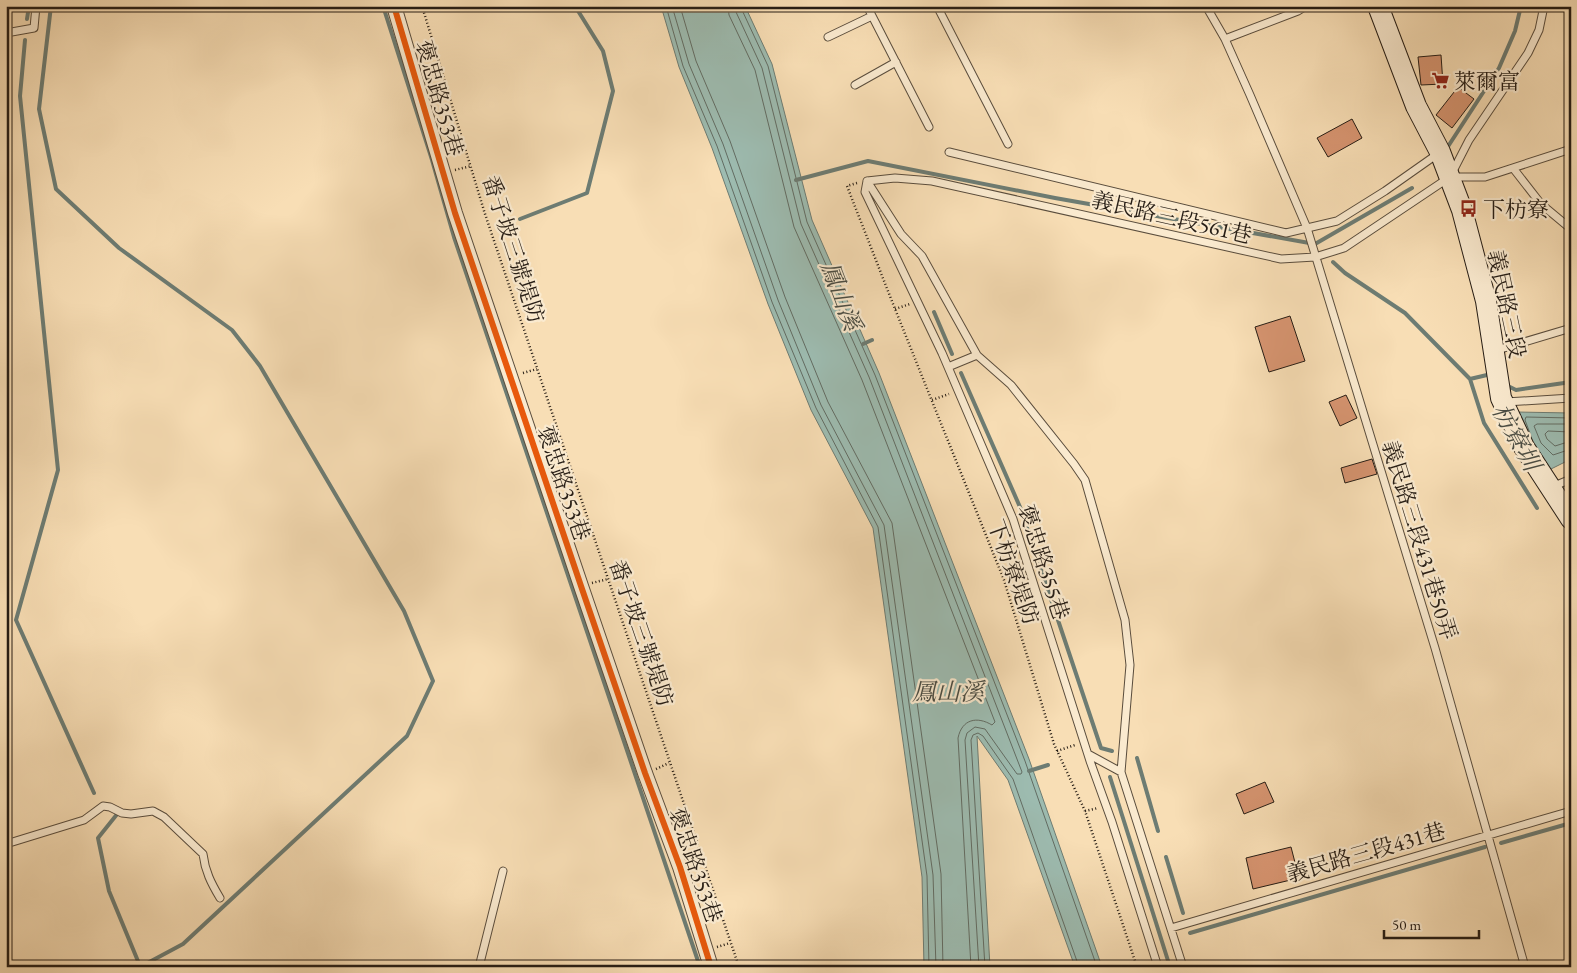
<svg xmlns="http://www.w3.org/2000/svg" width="1577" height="973" viewBox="0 0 1577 973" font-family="'EB Garamond','Noto Serif TC',serif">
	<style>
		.water { fill: #9dbcb1; stroke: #6d7c73 }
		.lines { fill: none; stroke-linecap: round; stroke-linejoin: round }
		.shore { stroke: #626c63; stroke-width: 1 }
		.stream { stroke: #6d7c73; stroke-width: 4 }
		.building { fill: #d69470; stroke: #261d15 }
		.lane-casing { stroke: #5a4d3d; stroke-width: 9 }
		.street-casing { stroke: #5a4d3d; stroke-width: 16 }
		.secondary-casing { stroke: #261d15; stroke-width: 22 }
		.path { stroke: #261d15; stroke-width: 2.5; stroke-dasharray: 1 2.5; stroke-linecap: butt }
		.lane { stroke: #faeacf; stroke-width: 7 }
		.street { stroke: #faeacf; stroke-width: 14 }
		.secondary { stroke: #faeacf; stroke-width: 20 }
		.cycleway-casing { stroke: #faeacf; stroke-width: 9 }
		.cycleway { stroke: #e8590c; stroke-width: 6 }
		.labels { text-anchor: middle; stroke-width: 4.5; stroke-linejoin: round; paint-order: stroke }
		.poi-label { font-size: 22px; fill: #261d15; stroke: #faeacf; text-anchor: start }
		.street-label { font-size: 22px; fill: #261d15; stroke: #faeacf }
		.water-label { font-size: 24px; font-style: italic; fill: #4a4d44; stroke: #faeacf }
	</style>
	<rect width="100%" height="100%" fill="#f8deb5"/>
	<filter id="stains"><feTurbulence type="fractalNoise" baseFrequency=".004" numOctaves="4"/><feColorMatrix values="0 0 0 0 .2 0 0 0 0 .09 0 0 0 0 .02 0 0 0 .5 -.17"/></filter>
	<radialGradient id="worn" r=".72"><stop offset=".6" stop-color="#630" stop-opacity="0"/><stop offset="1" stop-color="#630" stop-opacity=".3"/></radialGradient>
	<!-- water -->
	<path class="water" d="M661,6H745L772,64L812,220L879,373L1029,759L1102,967H1075L1008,780L977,736L990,967H924L922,877L873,528L811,410L768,304L712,148L679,67Z
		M1516,412L1571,413V459L1551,469L1531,449Z"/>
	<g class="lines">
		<!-- shore -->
		<path class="shore" d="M666,6L683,66L717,146L772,302L816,408L878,527L927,876L929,967
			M672,6L689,64L723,144L778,300L821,405L884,525L933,875L936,967
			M680,6L696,61L730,141L785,297L828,402L892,523L941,874L943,967
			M728,6L729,15L755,70L794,227L862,380L995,722L992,725C977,716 962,719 958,738L971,967
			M735,6L736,12L762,68L801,224L869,377L1022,772L1021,774H1017L985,729L975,727L967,733L965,740L979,967
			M741,6L742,10L768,66L807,222L875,375L1025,761L1097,967
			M1571,424H1537L1534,426L1541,443L1553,455L1571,449
			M1571,432L1548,431L1545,434L1547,439L1555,446L1571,441
			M1531,436L1525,420L1526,417L1571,418
			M985,967L971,740L973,735L978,733L983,736L1013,779L1079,967"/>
		<!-- stream -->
		<path class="stream" d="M51,6L39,109L56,189L119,248L232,330L260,366L404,611L433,681L407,736L183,944L140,967
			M383,6L432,160L454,237L700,967
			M27,19L29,6
			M25,40L20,96L58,470L16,620L94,793
			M1447,148L1499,68L1515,31L1521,6
			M796,180L868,161L1055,198L1315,244L1412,188
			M520,219L587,193L613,91L603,51L575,6
			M1333,262L1345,273L1405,313L1470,379L1487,375
			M934,312L952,354
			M863,344L872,340
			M961,373L1020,507L1101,748L1112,751
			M1470,379L1484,423L1537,508
			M1510,387L1516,390L1571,382
			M1137,758L1158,831
			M1029,771L1048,765
			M1110,777L1170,967
			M118,813L98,838L109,891L140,966
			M1501,843L1571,823
			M1166,857L1183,913
			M1190,933L1485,847"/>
	</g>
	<!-- building -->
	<path class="building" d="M1441,55L1443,84L1421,85L1418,57Z
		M1458,87L1474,99L1452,128L1436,115Z
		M1352,119L1362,138L1328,157L1317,138Z
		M1290,316L1305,361L1269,372L1255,327Z
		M1346,395L1357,418L1340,426L1329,402Z
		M1372,459L1377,474L1345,483L1341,468Z
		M1265,782L1274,802L1244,814L1236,794Z
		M1291,847L1299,878L1253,889L1246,858Z"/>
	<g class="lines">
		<defs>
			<path id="lane" d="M867,6L929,127
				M937,6L1008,144
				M1206,6L1225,39L1250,95L1307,228L1435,648L1525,967
				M6,33L34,28L36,6
				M828,37L872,16
				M1225,39L1298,11L1306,6
				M855,85L896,62
				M949,152L1286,233L1337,221L1385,191L1439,153
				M1513,168L1541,204L1571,229
				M1453,177H1485L1571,149
				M867,181L901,234L922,256L977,355L1011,385L1074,464L1085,480L1125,620L1130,665L1121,772L1183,967
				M867,181L865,192L942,353L1013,519L1090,761L1112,822L1158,967
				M867,181L895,178L932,181L1281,259L1315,257L1344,248L1450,177L1469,140L1528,53L1539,30L1544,6
				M1494,351L1571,328
				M948,367L977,355
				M1506,402L1571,398
				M1552,487L1571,479
				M1088,754L1121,772
				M6,844L84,820L103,806L110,807L122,813L131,814L153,811L164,817L203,854C205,871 211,883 220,898
				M1171,928L1571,811
				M479,967L503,871"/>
			<path id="street" d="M394,6L455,213L581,586L645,773L680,867L711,967"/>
			<path id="secondary" d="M1378,6L1416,106L1440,152L1462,210L1486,301L1501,398L1524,447L1571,519"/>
		</defs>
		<!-- lane casing -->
		<use href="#lane" class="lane-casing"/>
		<!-- street casing -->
		<use href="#street" class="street-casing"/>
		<!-- secondary casing -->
		<use href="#secondary" class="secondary-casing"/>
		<!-- path -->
		<path class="path" d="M422,6L485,214L739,967
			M455,170L471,166
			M857,183L847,186L895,309L1004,580L1054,744L1085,811L1137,967
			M895,309L910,304
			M523,373L537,369
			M932,400L949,394
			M592,583L608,579
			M1057,751L1075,745
			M656,769L669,763
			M1085,811L1098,808
			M717,947L730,943"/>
		<!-- lane -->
		<use href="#lane" class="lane"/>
		<!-- street -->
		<use href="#street" class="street"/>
		<!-- secondary -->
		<use href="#secondary" class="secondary"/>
		<defs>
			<path id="cycleway" d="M394,6L455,213L581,586L645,773L680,867L711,967"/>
		</defs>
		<!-- cycleway casing -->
		<use href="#cycleway" class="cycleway-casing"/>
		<!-- cycleway -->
		<use href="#cycleway" class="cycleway"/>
	</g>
	<!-- icons -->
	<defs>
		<symbol id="supermarket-bare" viewBox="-9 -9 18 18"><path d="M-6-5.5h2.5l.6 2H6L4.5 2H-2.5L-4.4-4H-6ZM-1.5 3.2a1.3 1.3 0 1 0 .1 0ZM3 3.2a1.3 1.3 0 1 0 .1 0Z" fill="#8f2418" stroke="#faeacf" stroke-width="2.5" paint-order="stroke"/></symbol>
		<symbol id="bus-bare" viewBox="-9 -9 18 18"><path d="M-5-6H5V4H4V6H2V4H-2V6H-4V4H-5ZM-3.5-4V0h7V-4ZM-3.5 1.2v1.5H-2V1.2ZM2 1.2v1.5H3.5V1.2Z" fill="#8f2418" stroke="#faeacf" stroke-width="2.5" paint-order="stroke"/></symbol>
	</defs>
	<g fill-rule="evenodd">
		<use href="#supermarket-bare" x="1428" y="68" width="25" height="25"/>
		<use href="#bus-bare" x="1456" y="196" width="25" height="25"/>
	</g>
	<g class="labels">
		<!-- poi labels -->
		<g class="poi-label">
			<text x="1454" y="89">萊爾富</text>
			<text x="1483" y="217">下枋寮</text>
		</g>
		<!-- street labels -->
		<g class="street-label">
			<text transform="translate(440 98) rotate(74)" y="8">褒忠路353巷</text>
			<text transform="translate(1172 217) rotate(13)" y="8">義民路三段561巷</text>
			<text transform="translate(514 249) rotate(72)" y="8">番子坡三號堤防</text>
			<text transform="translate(1507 304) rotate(78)" y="8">義民路三段</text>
			<text transform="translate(564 483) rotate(71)" y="8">褒忠路353巷</text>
			<text transform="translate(1420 540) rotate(73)" y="8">義民路三段431巷50弄</text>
			<text transform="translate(1044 562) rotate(72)" y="8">褒忠路355巷</text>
			<text transform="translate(1014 572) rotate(70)" y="8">下枋寮堤防</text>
			<text transform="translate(642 633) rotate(71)" y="8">番子坡三號堤防</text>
			<text transform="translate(1366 852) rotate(-16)" y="8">義民路三段431巷</text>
			<text transform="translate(696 865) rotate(71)" y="8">褒忠路353巷</text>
		</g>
		<!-- water labels -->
		<g class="water-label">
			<text transform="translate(841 296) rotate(69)" y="8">鳳山溪</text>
			<text transform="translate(1516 437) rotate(61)" y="8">枋寮圳</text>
			<text x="948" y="700">鳳山溪</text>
		</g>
	</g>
	<!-- margin -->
	<rect width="1577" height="973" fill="none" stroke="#f8deb5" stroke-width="25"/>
	<rect x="8" y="8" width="1562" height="958" fill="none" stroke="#261d15" stroke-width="2.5"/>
	<rect x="12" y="12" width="1552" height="948" fill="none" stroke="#261d15"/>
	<!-- scale -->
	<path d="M1384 930v8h95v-8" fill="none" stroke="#261d15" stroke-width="2.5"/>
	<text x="1392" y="930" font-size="15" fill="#261d15" stroke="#faeacf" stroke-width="4" paint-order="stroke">50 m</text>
	<rect width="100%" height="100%" filter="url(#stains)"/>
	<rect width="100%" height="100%" fill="url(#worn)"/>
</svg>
